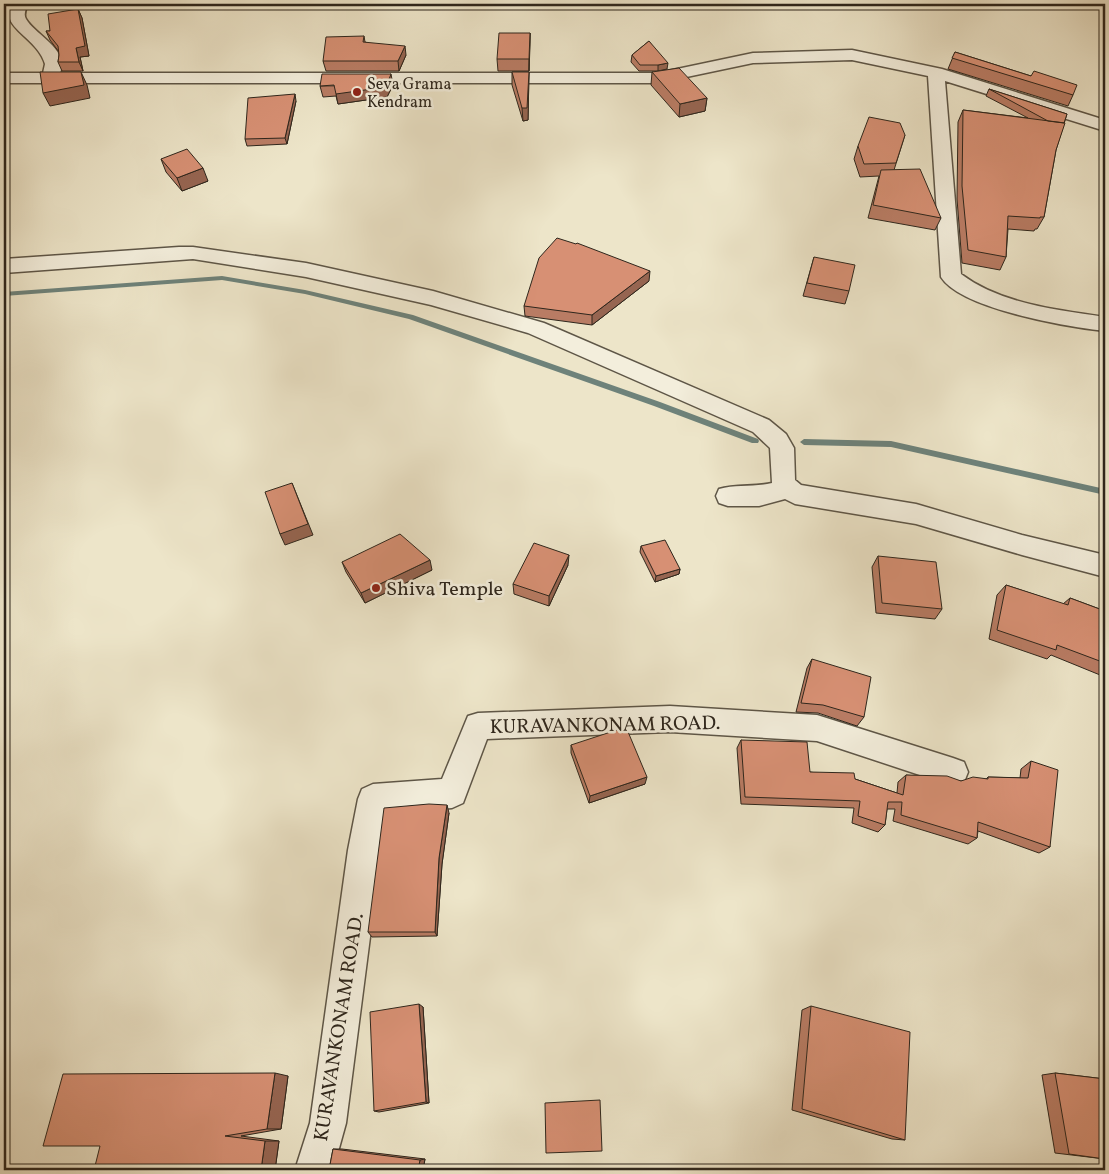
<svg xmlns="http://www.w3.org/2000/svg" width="1109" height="1174" viewBox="0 0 1109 1174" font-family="Vollkorn,serif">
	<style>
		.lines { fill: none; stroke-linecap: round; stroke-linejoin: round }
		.stream { fill: #6e827a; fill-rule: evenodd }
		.street-casing { stroke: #5e5647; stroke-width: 3 }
		.street { fill: #f3eedc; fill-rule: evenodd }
		.wall { fill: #b97c64; stroke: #2e261c }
		.shaded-wall { fill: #966551; stroke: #2e261c }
		.building { fill: #d79074; stroke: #2e261c }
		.poi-dot { fill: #8f2418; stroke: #f3eedc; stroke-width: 2 }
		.labels { text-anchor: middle; stroke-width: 5; stroke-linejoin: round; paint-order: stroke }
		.far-poi-label { font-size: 16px; fill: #2e261c; stroke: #f3eedc; text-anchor: start }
		.poi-label { font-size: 20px; fill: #2e261c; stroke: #f3eedc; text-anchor: start }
		.street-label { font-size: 20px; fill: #2e261c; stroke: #f3eedc }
	</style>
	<rect width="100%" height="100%" fill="#ede5c9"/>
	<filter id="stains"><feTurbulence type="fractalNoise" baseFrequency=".004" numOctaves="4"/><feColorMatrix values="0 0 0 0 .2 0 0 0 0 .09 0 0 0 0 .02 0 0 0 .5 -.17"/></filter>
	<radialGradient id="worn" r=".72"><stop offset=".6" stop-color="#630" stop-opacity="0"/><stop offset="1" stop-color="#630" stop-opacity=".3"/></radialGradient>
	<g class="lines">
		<!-- stream -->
		<path class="stream" d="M222,276L305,290L413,315L660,402L758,439L759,441L758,443H752L654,406L409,319L305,294L222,280L4,296V292Z
			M804,439L891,441L1105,489V495L891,447L804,445L800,442Z"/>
		<defs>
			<path id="street" d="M13,4H28C26,9 23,14 26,19C35,35 70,49 60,73H658L753,53L852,50L942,69L1105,120V131L945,81L961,274C1001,304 1057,310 1105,317V331C1068,327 961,309 941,277L928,76L852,60L753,63L658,83H4V73H43L45,64C39,43 14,32 10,19C8,14 10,9 13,4Z
				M179,247H193L306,263L433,291L544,323L769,420L786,434L794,448L795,480L801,485L916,504L1022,535L1105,555V577L1022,555L916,524L795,504L785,499L759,506H728L719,503L716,496L719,489C736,484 755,487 772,483L770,448L753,432L528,333L431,305L306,277L193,259L4,273V259Z
				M670,706L817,715L953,758L964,762L968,772L964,782L953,786L817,741L670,732L487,739L463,803L452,808L386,813L346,1123L333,1170H295L310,1123L348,850L358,799L362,789L373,784L442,779L468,716L478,713Z"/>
		</defs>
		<!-- street casing -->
		<use href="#street" class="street-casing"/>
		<!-- street -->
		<use href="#street" class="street"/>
	</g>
	<!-- wall -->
	<path class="wall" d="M78,9L82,18L89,56L80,57L83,71H62L58,62L59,55V52L50,40L46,31H50Z
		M530,33L529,71H498L497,59Z
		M364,36L365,42L406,55L399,71H326L323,61Z
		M649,41L667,69L658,71H639L631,62L632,55Z
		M955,52L1031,76L1073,95L1068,106L948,69Z
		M512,72H529L528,120L523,121L512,85Z
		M652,72L707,98L705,111L679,117L651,85Z
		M393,85L387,97L338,104L336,96L323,97L320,86Z
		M989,89L1067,114L1056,150L1044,217L1037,229H1035L1034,231L1008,229L1006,257L1000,270L962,263L957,199L958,122L963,110L1028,118L986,96Z
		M296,101L287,144L247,146L245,139Z
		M905,135L894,170L941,218L935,230L868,218L879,176L860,177L854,159L858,146Z
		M161,159L208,181L182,191L166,172Z
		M576,244L649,281L592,325L525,316L524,306Z
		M814,257L849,291L845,304L803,296Z
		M641,546L680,569L679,574L655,582L640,552Z
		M878,556L942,609L935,619L876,613L872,567Z
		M342,562L432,570L365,603L346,572Z
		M568,565L549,606L514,594L513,584Z
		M1006,585L1063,604L1070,598L1105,611V677L1051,655L1047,659L989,639L997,595Z
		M812,659L864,717L857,726L818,713L796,712L807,668Z
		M741,740L810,772L855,779L897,793L898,782L906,775L961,781L986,779L988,777L1020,778L1021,769L1031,761L1050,847L1039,853L978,831L977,838L968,844L893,821L895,809H887L885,825L878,832L852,823L854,808L741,804L737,748Z
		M571,745L645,784L589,803L571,753Z
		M449,813L442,864L437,936L372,937L368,932Z
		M811,1006L905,1140L892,1139L792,1110L802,1010Z
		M423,1007L429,1103L379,1112L374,1111Z
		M1055,1073L1105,1079V1159L1055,1153L1042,1075Z
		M288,1076L281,1129L241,1136L279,1141L275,1170H94Z
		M333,1149H342L425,1159L423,1170H329Z"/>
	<!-- shaded-wall -->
	<path class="shaded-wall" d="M78,9L82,18L89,56L80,57L83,71L79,62L76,48Z
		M530,33V46L529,71V59Z
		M405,46L406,55L399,71L398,61Z
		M668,63L667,69L658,71V65Z
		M81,72L87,85L90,98L50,106L43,93Z
		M529,72L528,120L523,121L522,108Z
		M391,74L393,85L387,97L338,104L336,94Z
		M295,94L296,101L287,144L285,138Z
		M707,98L705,111L679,117L680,104Z
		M203,168L208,181L182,191L177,178Z
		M650,271L649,281L592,325V315Z
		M292,483L313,535L285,545L280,534Z
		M569,555L568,565L549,606V596Z
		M430,560L432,570L365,603L361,593Z
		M680,569L679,574L655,582L656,576Z
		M647,777L645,784L589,803L590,796Z
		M447,805L449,813L442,864L437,936L435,932L439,858Z
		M419,1004L423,1007L429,1103L426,1102Z
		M275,1073L288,1076L281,1129H267Z
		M265,1141H279L275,1170H261Z
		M425,1159L423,1170H418L420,1160Z"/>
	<!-- building -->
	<path class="building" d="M78,9L85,46L76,48L79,62H58L59,55L58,46L46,31H50L48,14Z
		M499,33H530L529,59H497Z
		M364,36L363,42L405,46L398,61H323L326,37Z
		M649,41L668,63L658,65H640L632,55Z
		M955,52L1031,76L1034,71L1077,85L1073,95L952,58Z
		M679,68L707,98L680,104L652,72Z
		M40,72H81L84,85L43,93Z
		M512,72H529L527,108H522Z
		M322,74H391L386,87L336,94L334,85L320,86Z
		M989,89L1067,114L1064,123L1048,121Z
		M295,94L285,138L245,139L248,98Z
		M963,110L1065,123L1056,150L1044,217H1040V218L1008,216L1006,257L968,250L962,186Z
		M869,117L900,123L905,135L896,163L864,164L858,146Z
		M187,149L203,168L177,178L161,159Z
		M920,169L941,218L873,205L881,170Z
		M557,238L576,244L577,243L650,271L592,315L524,306L539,258Z
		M814,257L855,265L849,291L807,283Z
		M292,483L308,524L280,534L265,492Z
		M400,534L430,560L361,593L342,562Z
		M665,540L680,569L656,576L641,546Z
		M534,543L569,555L549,596L513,584Z
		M878,556L936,562L942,609L882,603Z
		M1006,585L1068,605L1070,598L1105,611V663L1057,645L1056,650L997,630Z
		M812,659L871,677L864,717L823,705L801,703Z
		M626,727L647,777L590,796L571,745Z
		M741,740L807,742L810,772L854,773L855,779L903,795L906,775L947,776L961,781L973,777L988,779V777L1028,778L1031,761L1058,770L1050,847L978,822L977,838L901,815L902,802H888L885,825L858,816L860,801L745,797Z
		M429,804L447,805L439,858L435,932H368L384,808Z
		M419,1004L426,1102L374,1111L370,1012Z
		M811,1006L910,1032L905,1140L802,1109Z
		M275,1073L267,1129L225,1136L265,1141L261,1170H94L100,1146H43L63,1074Z
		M1055,1073L1105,1079V1159L1069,1154Z
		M600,1100L602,1151L546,1153L545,1103Z
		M333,1149L420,1160L418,1170H329Z"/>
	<!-- markers -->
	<g class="poi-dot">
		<circle cx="357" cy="92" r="5"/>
		<circle cx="376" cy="588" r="5"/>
	</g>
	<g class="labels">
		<!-- far-poi labels -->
		<g class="far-poi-label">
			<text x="367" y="89">Seva Grama<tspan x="367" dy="18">Kendram</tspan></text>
		</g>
		<!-- poi labels -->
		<g class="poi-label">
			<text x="386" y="595">Shiva Temple</text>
		</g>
		<!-- street labels -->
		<g class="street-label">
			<text transform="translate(605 724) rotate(-1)" y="7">KURAVANKONAM ROAD.</text>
			<text transform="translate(338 1027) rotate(-81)" y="7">KURAVANKONAM ROAD.</text>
		</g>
	</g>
	<!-- margin -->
	<rect width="1109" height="1174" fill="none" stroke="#ede5c9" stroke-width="20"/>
	<rect x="5" y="5" width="1099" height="1164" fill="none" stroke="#2e261c" stroke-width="2.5"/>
	<rect x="10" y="10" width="1089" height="1154" fill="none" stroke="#2e261c"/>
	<rect width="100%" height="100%" filter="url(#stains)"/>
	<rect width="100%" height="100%" fill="url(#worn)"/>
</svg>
